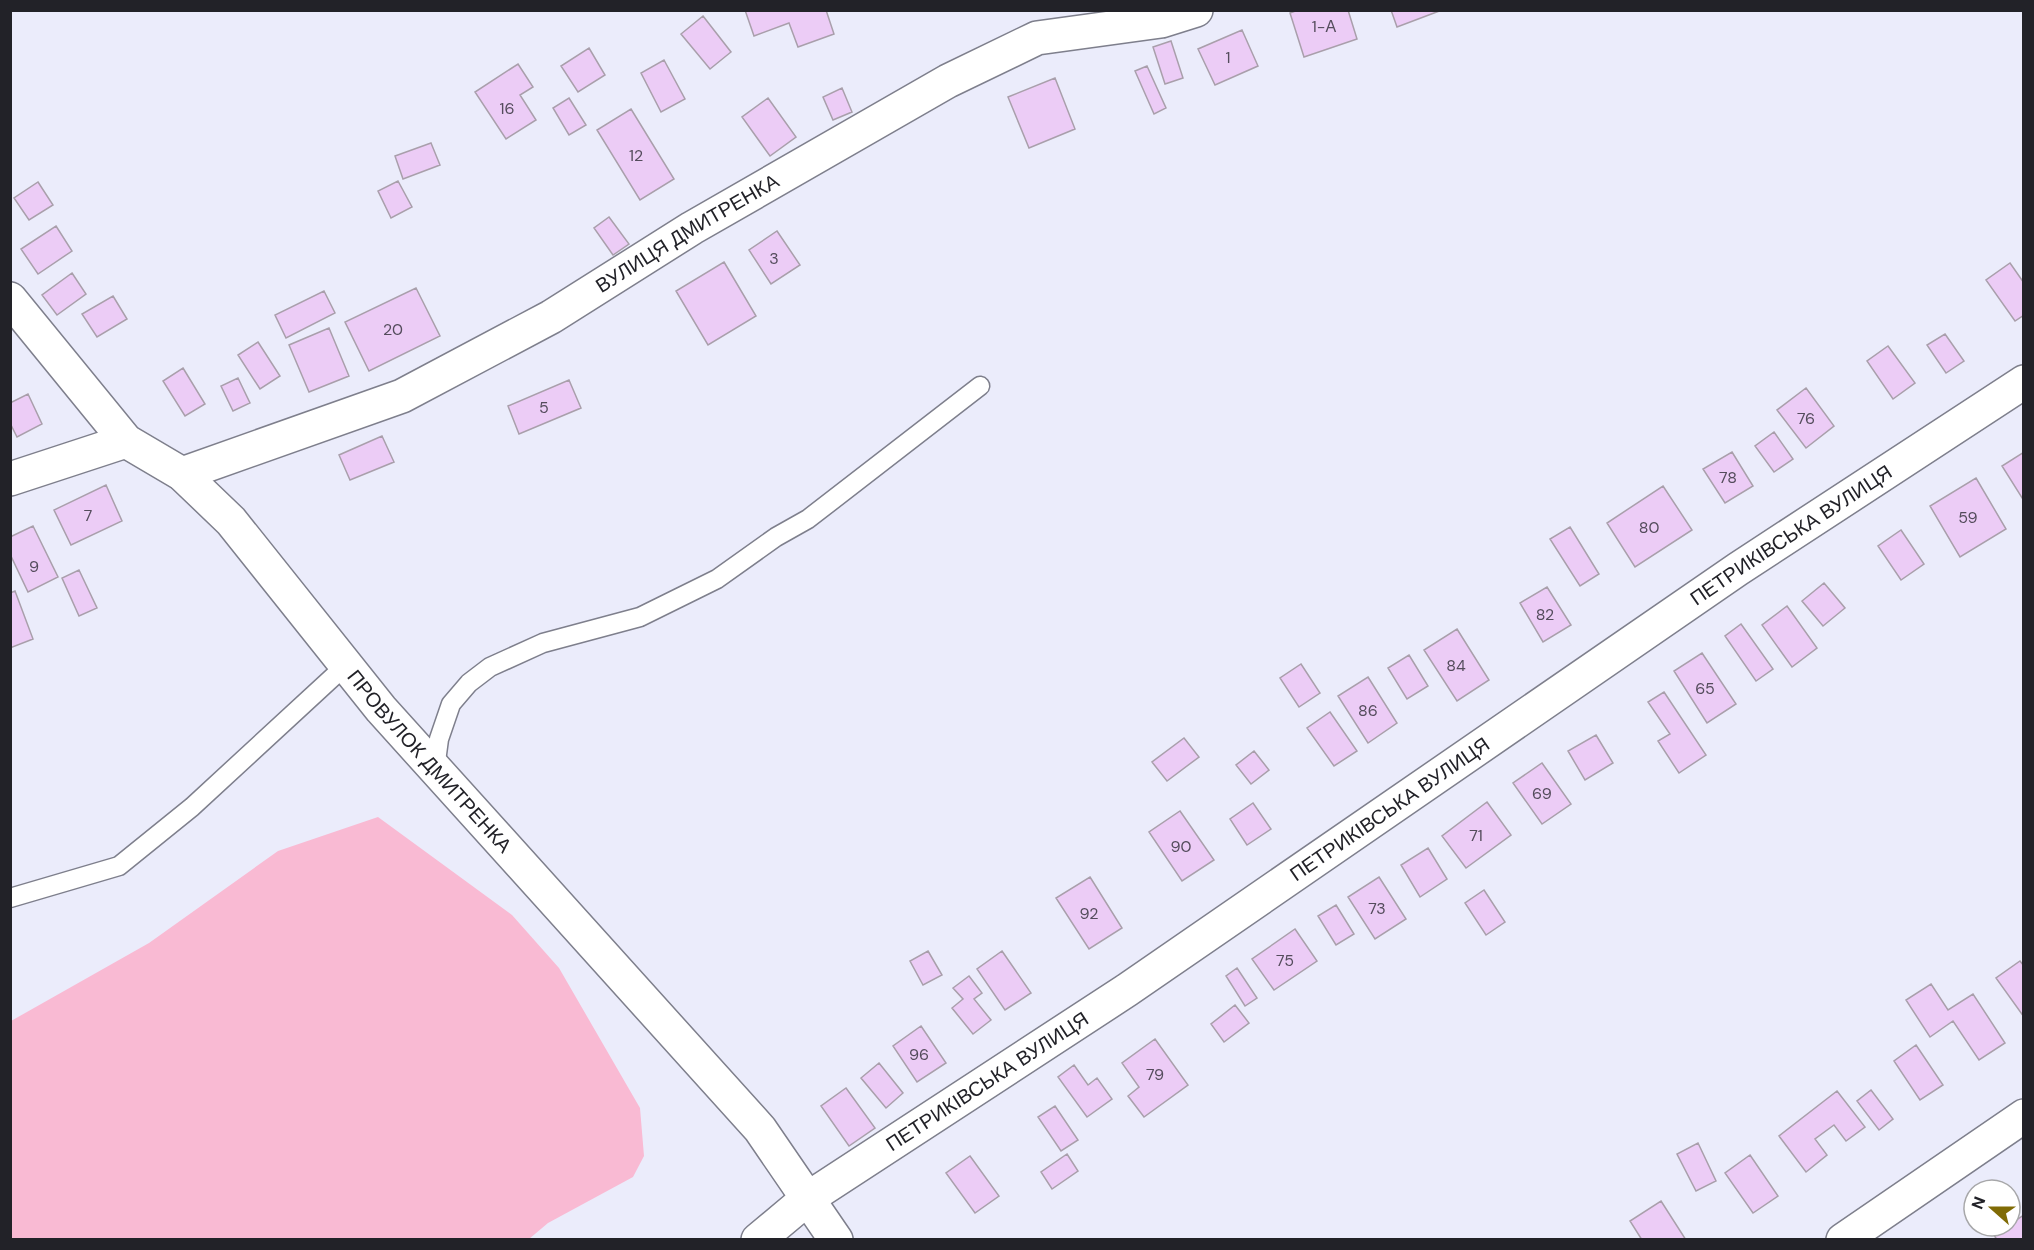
<svg xmlns="http://www.w3.org/2000/svg" width="2034" height="1250" viewBox="0 0 2034 1250" font-family="'DM Sans',sans-serif">
	<style>
		.green { fill: #f9bad3 }
		.building { fill: #ecccf6; stroke: #a99fab; stroke-width: 1.5 }
		.lines { fill: none; stroke-linecap: round; stroke-linejoin: round }
		.service-casing { stroke: #7e7f8c; stroke-width: 21 }
		.minor-casing { stroke: #7e7f8c; stroke-width: 36 }
		.tertiary-casing { stroke: #7e7f8c; stroke-width: 36 }
		.service { stroke: #fff; stroke-width: 18 }
		.minor { stroke: #fff; stroke-width: 33 }
		.tertiary { stroke: #fff; stroke-width: 33 }
		.labels { text-anchor: middle; stroke-width: 5; stroke-linejoin: round; paint-order: stroke }
		.number-label { font-size: 16px; fill: #544c5c }
		.street-label { font-size: 20px; fill: #222228; stroke: #fff }
	</style>
	<rect width="100%" height="100%" fill="#ebecfb"/>
	<!-- green -->
	<path class="green" d="M378,817L512,915L559,968L640,1108L644,1156L633,1177L548,1223L529,1239H11V1021L149,943L278,851Z"/>
	<!-- building -->
	<path class="building" d="M745,10H826L834,34L798,47L789,23L754,36Z
		M1298,10H1348L1357,39L1304,57L1290,13Z
		M1391,10H1442L1397,27Z
		M703,16L731,52L710,69L681,34Z
		M1242,30L1258,66L1215,85L1198,49Z
		M1171,41L1183,78L1165,84L1153,47Z
		M589,48L605,75L578,92L561,66Z
		M664,60L685,99L661,112L641,73Z
		M518,64L533,87L520,95L536,120L506,139L475,92Z
		M1147,66L1166,108L1154,114L1135,71Z
		M1055,78L1075,129L1029,148L1008,97Z
		M842,88L852,112L833,120L823,97Z
		M569,98L586,125L569,135L553,108Z
		M768,98L796,137L770,156L742,117Z
		M631,109L674,179L640,200L597,130Z
		M431,143L440,165L403,179L395,156Z
		M398,181L412,207L391,218L378,191Z
		M38,182L53,205L29,220L14,198Z
		M609,217L629,244L613,255L594,228Z
		M56,226L72,251L38,274L21,249Z
		M777,231L800,265L771,284L749,250Z
		M724,262L756,316L708,345L676,291Z
		M2010,263L2024,283V315L2015,321L1986,280Z
		M72,273L86,294L57,315L42,295Z
		M416,288L440,336L369,371L345,322Z
		M324,291L335,313L286,338L275,315Z
		M113,296L127,319L97,337L82,314Z
		M329,328L349,376L309,392L289,345Z
		M1945,334L1964,361L1946,373L1927,345Z
		M258,342L280,376L260,389L238,355Z
		M1888,346L1915,383L1893,399L1867,361Z
		M183,368L205,404L185,416L163,381Z
		M238,378L250,403L233,411L221,386Z
		M569,380L581,408L519,434L508,406Z
		M1806,388L1834,426L1806,448L1777,410Z
		M28,394L42,424L17,437L10,423V403Z
		M1774,432L1793,459L1774,472L1755,446Z
		M382,436L394,462L350,480L339,455Z
		M1732,452L1753,486L1725,503L1703,469Z
		M2024,452V501L2002,466Z
		M1976,478L2006,529L1960,557L1930,506Z
		M106,485L122,521L71,545L54,510Z
		M1663,486L1692,530L1635,567L1607,523Z
		M33,526L58,577L28,592L10,554V537Z
		M1570,527L1599,574L1580,586L1550,539Z
		M1901,530L1924,564L1901,580L1878,546Z
		M79,570L97,608L79,616L62,578Z
		M1824,583L1845,608L1823,626L1802,601Z
		M1547,587L1571,625L1543,642L1520,603Z
		M15,591L33,639L10,648V593Z
		M1787,606L1817,648L1792,667L1762,625Z
		M1741,624L1773,669L1756,681L1725,636Z
		M1457,629L1489,680L1457,701L1424,650Z
		M1702,653L1736,704L1707,723L1674,671Z
		M1409,655L1428,686L1407,699L1388,668Z
		M1301,664L1320,693L1299,707L1280,678Z
		M1368,677L1397,723L1368,743L1338,696Z
		M1664,692L1706,755L1679,773L1658,741L1670,734L1648,702Z
		M1330,712L1357,751L1334,766L1307,728Z
		M1596,735L1613,763L1585,780L1568,751Z
		M1184,738L1199,757L1167,781L1152,762Z
		M1254,751L1269,770L1251,784L1236,765Z
		M1542,763L1571,804L1542,824L1513,783Z
		M1487,802L1511,835L1466,868L1442,836Z
		M1253,803L1271,829L1247,845L1230,819Z
		M1180,811L1214,860L1182,881L1149,832Z
		M1428,848L1447,879L1420,897L1401,865Z
		M1090,877L1122,928L1089,949L1056,898Z
		M1379,877L1406,919L1375,939L1348,897Z
		M1484,890L1505,922L1486,935L1465,903Z
		M1336,905L1354,934L1336,945L1318,916Z
		M1295,929L1317,961L1274,990L1252,959Z
		M928,951L942,975L923,985L910,961Z
		M1002,951L1031,993L1005,1010L977,969Z
		M2020,961L2024,966V1017L1996,978Z
		M1237,968L1257,998L1245,1006L1226,976Z
		M969,976L982,993L974,999L991,1020L973,1034L952,1008L963,999L953,988Z
		M1931,984L1948,1010L1973,994L2005,1043L1979,1060L1953,1021L1930,1037L1906,1000Z
		M1235,1005L1249,1023L1224,1042L1211,1024Z
		M921,1026L946,1063L917,1082L893,1046Z
		M1155,1039L1188,1085L1144,1117L1128,1096L1139,1087L1122,1063Z
		M1916,1045L1943,1085L1920,1100L1894,1061Z
		M879,1063L903,1093L886,1108L861,1078Z
		M1074,1065L1088,1085L1097,1078L1112,1099L1087,1117L1058,1077Z
		M846,1088L875,1128L849,1146L821,1106Z
		M1871,1090L1893,1119L1879,1130L1857,1101Z
		M1837,1091L1865,1127L1846,1141L1834,1125L1815,1139L1827,1155L1806,1172L1779,1136Z
		M1055,1106L1078,1140L1061,1151L1038,1117Z
		M1698,1143L1716,1181L1696,1191L1677,1154Z
		M1067,1154L1078,1171L1052,1189L1041,1172Z
		M1750,1155L1778,1196L1753,1213L1725,1173Z
		M970,1156L999,1196L975,1213L946,1173Z
		M1661,1201L1686,1240H1642L1630,1221Z
		M2024,1215V1240H1997L1994,1235Z"/>
	<g class="lines">
		<defs>
			<path id="service" d="M435,769L439,739L451,704L469,683L490,667L543,643L640,617L717,579L776,537L808,519L980,386
				M10,898L119,866L192,807L346,665"/>
			<g id="minor">
				<path id="s1" d="M10,299L126,441L182,474L231,521L381,709L760,1129L836,1240"/>
				<path id="s2" d="M182,474L402,396L551,317L692,228L948,81L1037,38L1161,21L1196,10"/>
				<path d="M10,479L126,441"/>
				<path id="s3" d="M758,1240L807,1199L1127,990L1738,569L2024,382"/>
			</g>
			<path id="tertiary" d="M1843,1240L2024,1116"/>
		</defs>
		<!-- service casing -->
		<use href="#service" class="service-casing"/>
		<!-- minor casing -->
		<use href="#minor" class="minor-casing"/>
		<!-- tertiary casing -->
		<use href="#tertiary" class="tertiary-casing"/>
		<!-- service -->
		<use href="#service" class="service"/>
		<!-- minor -->
		<use href="#minor" class="minor"/>
		<!-- tertiary -->
		<use href="#tertiary" class="tertiary"/>
	</g>
	<g class="labels">
		<!-- number labels -->
		<g class="number-label">
			<text x="1324" y="32">1-А</text>
			<text x="1228" y="63">1</text>
			<text x="507" y="114">16</text>
			<text x="636" y="161">12</text>
			<text x="774" y="264">3</text>
			<text x="393" y="335">20</text>
			<text x="544" y="413">5</text>
			<text x="1806" y="424">76</text>
			<text x="1728" y="483">78</text>
			<text x="88" y="521">7</text>
			<text x="1968" y="523">59</text>
			<text x="1649" y="533">80</text>
			<text x="34" y="572">9</text>
			<text x="1545" y="620">82</text>
			<text x="1456" y="671">84</text>
			<text x="1705" y="694">65</text>
			<text x="1368" y="716">86</text>
			<text x="1542" y="799">69</text>
			<text x="1476" y="841">71</text>
			<text x="1181" y="852">90</text>
			<text x="1377" y="914">73</text>
			<text x="1089" y="919">92</text>
			<text x="1285" y="966">75</text>
			<text x="919" y="1060">96</text>
			<text x="1155" y="1080">79</text>
		</g>
		<!-- street labels -->
		<g class="street-label">
			<text dy="7" stroke="none"><textPath href="#s2" startOffset="562">ВУЛИЦЯ ДМИТРЕНКА</textPath></text>
			<text dy="7" stroke="none"><textPath href="#s3" startOffset="1251">ПЕТРИКІВСЬКА ВУЛИЦЯ</textPath></text>
			<text dy="7" stroke="none"><textPath href="#s1" startOffset="628">ПРОВУЛОК ДМИТРЕНКА</textPath></text>
			<text dy="7" stroke="none"><textPath href="#s3" startOffset="765">ПЕТРИКІВСЬКА ВУЛИЦЯ</textPath></text>
			<text dy="7" stroke="none"><textPath href="#s3" startOffset="279">ПЕТРИКІВСЬКА ВУЛИЦЯ</textPath></text>
		</g>
	</g>
	<!-- border -->
	<rect width="2034" height="1250" fill="none" stroke="#222228" stroke-width="24"/>
	<!-- north arrow -->
	<g transform="translate(1992 1208) rotate(291)"><circle r="28" fill="#ffffff" stroke="#a7a7a9" stroke-width="1.5"/>
	<path d="M0-4.5L10 22L0 15L-10 22Z" fill="#806b05"/>
	<text y="-9" font-size="16" font-weight="bold" text-anchor="middle" fill="#222228">N</text>
	</g>
</svg>
